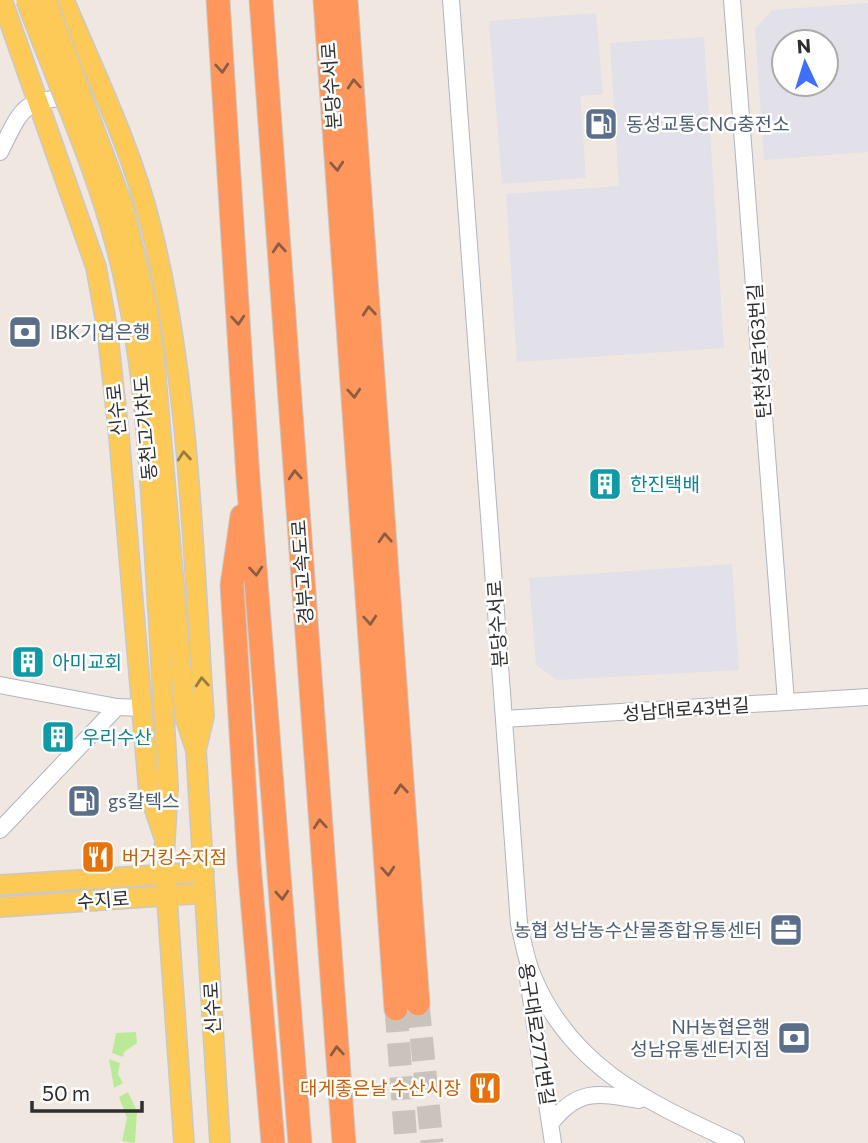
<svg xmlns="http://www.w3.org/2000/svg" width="868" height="1143" viewBox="0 0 868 1143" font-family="Commissioner,'Noto Sans KR',sans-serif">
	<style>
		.industrial { fill: #e2e0e9; fill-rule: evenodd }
		.green { fill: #baea98 }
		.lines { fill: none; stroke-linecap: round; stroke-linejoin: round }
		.highway-tunnel { stroke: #c9c3bc; stroke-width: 23; stroke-dasharray: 23 11; stroke-linecap: butt }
		.minor-casing { stroke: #b0b4be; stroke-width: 18 }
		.major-casing { stroke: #c9c9c9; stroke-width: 22 }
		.highway-casing { stroke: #c9c9c9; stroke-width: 25 }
		.minor { stroke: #fff; stroke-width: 16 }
		.major { stroke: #fdca58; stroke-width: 19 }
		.highway { stroke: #ff975c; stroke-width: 23 }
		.major-bridge-casing { stroke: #c9c9c9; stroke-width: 22; stroke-linecap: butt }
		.major-bridge { stroke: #fdca58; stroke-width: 19 }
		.oneway { stroke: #8c5d43 }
		.oneway2 { stroke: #967c43 }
		.labels { text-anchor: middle; stroke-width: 5; stroke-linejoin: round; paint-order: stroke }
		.street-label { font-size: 19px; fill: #2e2e2e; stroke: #fff }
		.service-label { font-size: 19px; fill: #4e5e75; stroke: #fff; text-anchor: start }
		.culture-label { font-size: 19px; fill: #0d838f; stroke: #fff; text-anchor: start }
		.food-label { font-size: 19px; fill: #c56008; stroke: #fff; text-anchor: start }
	</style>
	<rect width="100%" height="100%" fill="#f0e8e0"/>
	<!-- industrial -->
	<path class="industrial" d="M868,3V152L764,160L755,29L772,10ZM784,42H826V84H784Z
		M596,13L603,94L580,96L586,178L502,184L489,21Z
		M704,37L724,348L517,362L506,194L619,186L610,43Z
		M732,564L739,670L557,680L536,665L529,578Z"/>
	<!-- green -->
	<path class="green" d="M136,1032L137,1043L124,1052L123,1057L112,1053L116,1033Z
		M109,1059L120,1063L118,1074L123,1083L114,1088Z
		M128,1092L137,1111L135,1143L122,1141L127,1118L119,1097Z"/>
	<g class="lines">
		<!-- highway-tunnel -->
		<path class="highway-tunnel" d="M418,1004L432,1143
			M396,1009L406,1143"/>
		<defs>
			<path id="minor" d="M451,0L519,924C523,941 526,960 533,976C572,1070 651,1103 736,1143
				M732,0L786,702
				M0,152C23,106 22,100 75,97
				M0,685L117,707L142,708
				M504,719L868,697
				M0,830L117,707
				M528,979L553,1143
				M551,1123C578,1088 599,1093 639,1100"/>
			<path id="major" d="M2,0L96,267L107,328L119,436L149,792L163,834
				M64,0C95,74 132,149 151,227C190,382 193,556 204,716L196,750
				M158,609L168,787L164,856L184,1143
				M176,609L185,717L196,750L220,1143
				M0,885L204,872
				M0,907L205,893"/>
			<path id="highway" d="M218,0L248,478L300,1143
				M261,0L344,1143
				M325,0L396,1009
				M346,0L418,1004
				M242,516L232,585L249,863L273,1143"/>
		</defs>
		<!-- minor casing -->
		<use href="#minor" class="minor-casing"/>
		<!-- major casing -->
		<use href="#major" class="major-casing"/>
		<!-- highway casing -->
		<use href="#highway" class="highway-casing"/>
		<!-- minor -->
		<use href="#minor" class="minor"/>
		<!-- major -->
		<use href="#major" class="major"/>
		<!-- highway -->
		<use href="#highway" class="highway"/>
		<defs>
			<path id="major-bridge" d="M26,0C57,83 95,164 117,250C148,367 150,489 158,609
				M46,0L123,206L147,305L154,355L176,609"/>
		</defs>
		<!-- major-bridge casing -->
		<use href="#major-bridge" class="major-bridge-casing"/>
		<!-- major-bridge -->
		<use href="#major-bridge" class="major-bridge"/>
	</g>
	<!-- one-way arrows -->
	<defs><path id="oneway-chevron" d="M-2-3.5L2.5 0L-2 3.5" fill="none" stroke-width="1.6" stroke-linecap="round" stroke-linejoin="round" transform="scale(1.75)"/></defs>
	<g class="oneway">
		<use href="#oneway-chevron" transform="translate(222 68) rotate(86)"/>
		<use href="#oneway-chevron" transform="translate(354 84) rotate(-94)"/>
		<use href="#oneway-chevron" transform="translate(337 166) rotate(86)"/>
		<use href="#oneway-chevron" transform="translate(279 248) rotate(-94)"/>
		<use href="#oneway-chevron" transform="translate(369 311) rotate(-95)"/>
		<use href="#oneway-chevron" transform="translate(238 320) rotate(86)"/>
		<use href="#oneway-chevron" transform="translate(354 393) rotate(86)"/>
		<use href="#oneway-chevron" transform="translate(295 475) rotate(-94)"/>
		<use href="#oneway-chevron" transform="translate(385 538) rotate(-93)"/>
		<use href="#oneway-chevron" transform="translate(256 571) rotate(85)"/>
		<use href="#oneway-chevron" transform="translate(370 620) rotate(86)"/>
		<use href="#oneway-chevron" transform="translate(401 789) rotate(-95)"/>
		<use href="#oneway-chevron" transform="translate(320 824) rotate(-94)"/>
		<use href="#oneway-chevron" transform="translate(388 871) rotate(86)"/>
		<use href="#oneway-chevron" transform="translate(282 895) rotate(86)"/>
		<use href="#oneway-chevron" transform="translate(337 1051) rotate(-94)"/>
	</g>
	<g class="oneway2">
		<use href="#oneway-chevron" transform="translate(184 456) rotate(-95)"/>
		<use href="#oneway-chevron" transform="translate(202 682) rotate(-94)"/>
	</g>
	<!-- icons -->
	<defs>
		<symbol id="fuel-square" viewBox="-11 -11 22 22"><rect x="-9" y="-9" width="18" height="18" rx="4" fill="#5c6f8a" stroke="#fff"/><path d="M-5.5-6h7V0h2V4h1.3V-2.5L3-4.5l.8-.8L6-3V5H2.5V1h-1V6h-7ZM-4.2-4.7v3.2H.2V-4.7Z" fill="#fff"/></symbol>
		<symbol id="bank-square" viewBox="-11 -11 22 22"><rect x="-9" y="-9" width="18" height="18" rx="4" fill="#5c6f8a" stroke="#fff"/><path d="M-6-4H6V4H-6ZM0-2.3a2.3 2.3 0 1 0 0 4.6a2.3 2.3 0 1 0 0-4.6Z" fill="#fff"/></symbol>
		<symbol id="building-square" viewBox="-11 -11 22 22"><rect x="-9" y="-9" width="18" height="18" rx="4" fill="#0f9aa8" stroke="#fff"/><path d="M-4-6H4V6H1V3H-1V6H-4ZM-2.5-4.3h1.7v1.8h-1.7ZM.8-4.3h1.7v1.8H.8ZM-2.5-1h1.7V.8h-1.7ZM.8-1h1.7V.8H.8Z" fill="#fff"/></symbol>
		<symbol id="restaurant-square" viewBox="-11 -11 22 22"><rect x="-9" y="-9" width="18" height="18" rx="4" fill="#e8710a" stroke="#fff"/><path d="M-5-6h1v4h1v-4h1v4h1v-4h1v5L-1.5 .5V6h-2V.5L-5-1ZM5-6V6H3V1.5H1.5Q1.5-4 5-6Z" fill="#fff"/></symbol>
		<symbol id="office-square" viewBox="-11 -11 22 22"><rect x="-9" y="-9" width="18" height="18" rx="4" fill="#5c6f8a" stroke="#fff"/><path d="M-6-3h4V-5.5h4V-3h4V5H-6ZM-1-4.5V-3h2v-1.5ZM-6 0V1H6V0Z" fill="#fff"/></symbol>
	</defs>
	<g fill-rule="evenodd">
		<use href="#fuel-square" x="582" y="105" width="38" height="38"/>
		<use href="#bank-square" x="6" y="313" width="38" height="38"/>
		<use href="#building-square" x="586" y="465" width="38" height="38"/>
		<use href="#building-square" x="9" y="643" width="38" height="38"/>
		<use href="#building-square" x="39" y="718" width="38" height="38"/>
		<use href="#fuel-square" x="65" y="782" width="38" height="38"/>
		<use href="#restaurant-square" x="79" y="838" width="38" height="38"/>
		<use href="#office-square" x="767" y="911" width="38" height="38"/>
		<use href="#bank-square" x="775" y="1019" width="38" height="38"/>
		<use href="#restaurant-square" x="466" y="1069" width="38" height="38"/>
	</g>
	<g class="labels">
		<!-- street labels -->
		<g class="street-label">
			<text transform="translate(331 86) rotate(-94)" y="7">분당수서로</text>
			<text transform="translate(759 351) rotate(-94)" y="7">탄천상로163번길</text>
			<text transform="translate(116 410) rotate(-96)" y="7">신수로</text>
			<text transform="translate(145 428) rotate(-95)" y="7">동천고가차도</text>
			<text transform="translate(302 572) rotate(-94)" y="7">경부고속도로</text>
			<text transform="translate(497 624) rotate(-94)" y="7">분당수서로</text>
			<text transform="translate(686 709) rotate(-4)" y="7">성남대로43번길</text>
			<text transform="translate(103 900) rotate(-4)" y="7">수지로</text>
			<text transform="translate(212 1008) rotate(-93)" y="7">신수로</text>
			<text transform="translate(537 1034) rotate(81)" y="7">용구대로2771번길</text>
		</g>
		<!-- service labels -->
		<g class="service-label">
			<text x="626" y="131">동성교통CNG충전소</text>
			<text x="50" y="339">IBK기업은행</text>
			<text x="108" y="808">gs칼텍스</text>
			<text x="762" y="937" text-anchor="end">농협 성남농수산물종합유통센터</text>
			<text x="770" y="1034" text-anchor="end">NH농협은행<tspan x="770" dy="22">성남유통센터지점</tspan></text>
		</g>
		<!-- culture labels -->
		<g class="culture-label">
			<text x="630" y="491">한진택배</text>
			<text x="52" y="669">아미교회</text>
			<text x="82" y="744">우리수산</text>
		</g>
		<!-- food labels -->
		<g class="food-label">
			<text x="122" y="864">버거킹수지점</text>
			<text x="461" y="1095" text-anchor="end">대게좋은날 수산시장</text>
		</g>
	</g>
	<!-- north arrow -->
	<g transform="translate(805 63) rotate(356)"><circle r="33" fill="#ffffff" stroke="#ababab" stroke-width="2"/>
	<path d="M0-5L12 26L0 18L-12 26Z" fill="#3e70ff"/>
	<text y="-10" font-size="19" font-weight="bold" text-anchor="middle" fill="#2e2e2e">N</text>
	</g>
	<!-- scale -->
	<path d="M32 1101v10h110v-10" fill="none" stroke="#2e2e2e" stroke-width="3.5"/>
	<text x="42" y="1101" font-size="21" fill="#2e2e2e" stroke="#ffffff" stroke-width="5" paint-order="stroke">50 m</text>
</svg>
